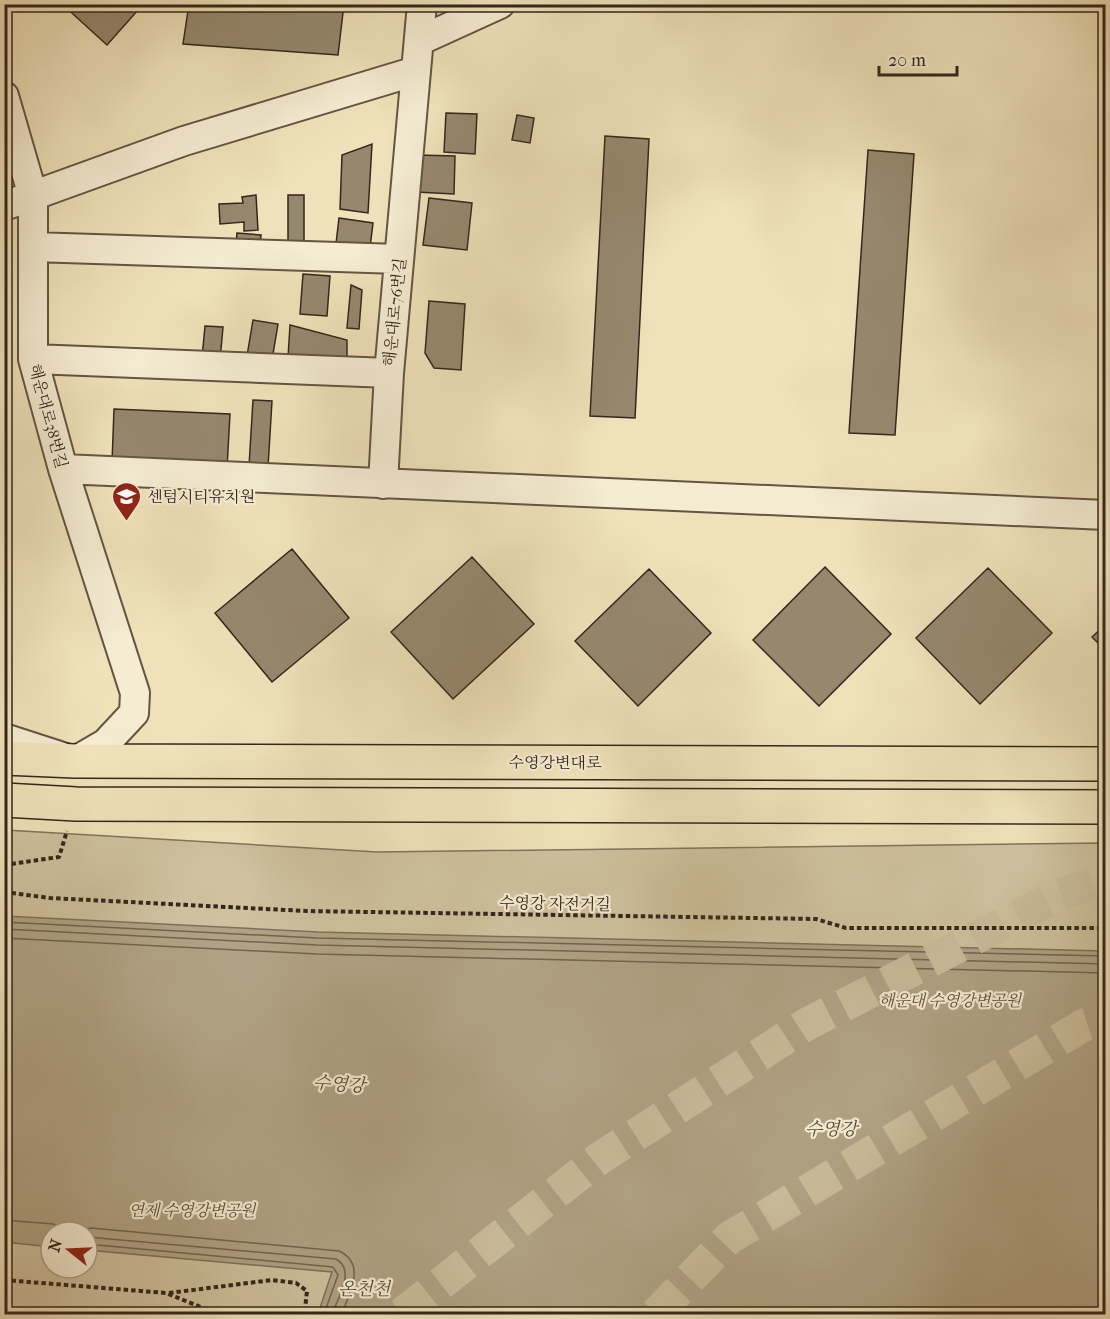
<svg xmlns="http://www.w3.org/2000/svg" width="1110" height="1319" viewBox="0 0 1110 1319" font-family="'IM FELL French Canon','Noto Serif KR',serif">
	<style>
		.green { fill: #cfc29f; stroke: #82745d; stroke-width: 1.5; fill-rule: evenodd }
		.water { fill: #b0a284; stroke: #7f705a; stroke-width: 1.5 }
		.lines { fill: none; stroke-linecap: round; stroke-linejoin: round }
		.shore { stroke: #726450; stroke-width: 1.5 }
		.building { fill: #96886e; stroke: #35261b; stroke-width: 1.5 }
		.highway-tunnel { stroke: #cabc9a; stroke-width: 33; stroke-dasharray: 33 16; stroke-linecap: butt }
		.minor-casing { stroke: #645543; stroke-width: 32 }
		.major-casing { stroke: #35261b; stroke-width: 36 }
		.path { stroke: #35261b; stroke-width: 4; stroke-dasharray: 4.5 3; stroke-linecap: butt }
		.minor { stroke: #f5ecd2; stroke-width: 28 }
		.major { stroke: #efe2ba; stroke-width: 33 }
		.labels { text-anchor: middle; stroke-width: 4.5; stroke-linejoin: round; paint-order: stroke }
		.street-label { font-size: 16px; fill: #35261b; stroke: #f5ecd2 }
		.poi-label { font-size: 16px; fill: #35261b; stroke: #f5ecd2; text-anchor: start }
		.park-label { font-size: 16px; font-style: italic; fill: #5c4d3c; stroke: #f5ecd2 }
		.water-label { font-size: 18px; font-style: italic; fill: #5a4b3a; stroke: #f5ecd2 }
	</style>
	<rect width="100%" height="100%" fill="#efe2ba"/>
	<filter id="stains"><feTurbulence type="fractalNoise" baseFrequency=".00333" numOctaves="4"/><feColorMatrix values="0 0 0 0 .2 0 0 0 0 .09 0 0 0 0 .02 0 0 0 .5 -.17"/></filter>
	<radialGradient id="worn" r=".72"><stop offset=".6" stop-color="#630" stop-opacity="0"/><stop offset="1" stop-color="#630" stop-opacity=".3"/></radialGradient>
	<!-- green -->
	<path class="green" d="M5,830L377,852L1105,843V1314H5ZM51,1232H87V1268H51Z"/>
	<!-- water -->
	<path class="water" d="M4,916L318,932L1105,951V1314H318L332,1272L87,1250V1232H51V1247L5,1242Z"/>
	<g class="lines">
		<!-- shore -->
		<path class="shore" d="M4,922L317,938L1106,956
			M4,929L317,945L1106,964
			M4,938L317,954L1106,973
			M4,1220L53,1224L67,1232
			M75,1232L91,1228L339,1251C367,1264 349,1293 342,1314
			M87,1237L336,1259C356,1270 338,1298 332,1314
			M87,1244L333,1267L338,1275L324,1314"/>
	</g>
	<!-- building -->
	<path class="building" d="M62,4H132L138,10L107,45Z
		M189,4H344L338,55L183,44Z
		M446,113L477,114L475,154L444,152Z
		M517,115L534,118L530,143L512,140Z
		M605,136L649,139L635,418L590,416Z
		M372,144L368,213L340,209L342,155Z
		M868,150L914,154L895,435L849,433Z
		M418,155L455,156L454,194L416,192Z
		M256,195L258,230L244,231V222L220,224L219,204L243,203L242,197Z
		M288,195H304V249H288Z
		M429,198L472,203L467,250L423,245Z
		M339,218L373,223L369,256L335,252Z
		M237,233L261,235L260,246L236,244Z
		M303,274L330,276L327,316L300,314Z
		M351,285L362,290L359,329L347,328Z
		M429,301L465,304L461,370L434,368L425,353Z
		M253,320L278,324L271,366L246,362Z
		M290,325L347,340V361L288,358Z
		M205,326L223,327L220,360L202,358Z
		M253,400L272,401L268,467L249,466Z
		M114,409L230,414L227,468L112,463Z
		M292,549L349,618L272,682L215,613Z
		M472,557L534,624L453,699L391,632Z
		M825,567L891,634L819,706L753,640Z
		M988,568L1052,633L980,704L916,638Z
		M649,569L711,633L638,706L575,641Z
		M1106,624V651L1092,637Z"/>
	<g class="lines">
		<!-- highway-tunnel -->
		<path class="highway-tunnel" d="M402,1314L600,1158L807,1024L1055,897L1106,878
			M656,1314L729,1238L1084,1025L1106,1018"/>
		<defs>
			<path id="minor" d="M421,40L500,4
				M4,96L33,196V359L63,469L135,693L134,713L106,743L75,761L4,738
				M4,206L184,141L416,71
				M33,247L399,259
				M33,359L389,373
				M63,469L1106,515
				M383,484L389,373L422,4"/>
			<path id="major" d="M4,758L75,761L1106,764
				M4,800L76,804L1106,807"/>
		</defs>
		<!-- minor casing -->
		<use href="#minor" class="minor-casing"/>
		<!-- major casing -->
		<use href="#major" class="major-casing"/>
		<!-- path -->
		<path class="path" d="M4,865L59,857L67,831
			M4,892L50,898L306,911L816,919L846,928H1106
			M4,1280L166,1293L218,1314
			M169,1293L272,1280L296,1283L307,1291L305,1309L301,1314"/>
		<!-- minor -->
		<use href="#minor" class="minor"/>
		<!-- major -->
		<use href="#major" class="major"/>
	</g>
	<!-- icons -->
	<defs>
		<symbol id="school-pin" viewBox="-11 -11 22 30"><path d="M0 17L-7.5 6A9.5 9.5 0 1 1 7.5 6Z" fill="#8f2418" stroke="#f5ecd2"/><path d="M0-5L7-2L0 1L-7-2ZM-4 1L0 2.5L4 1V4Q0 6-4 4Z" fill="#fff"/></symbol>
	</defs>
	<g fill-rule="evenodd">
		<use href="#school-pin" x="110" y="480" width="33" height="45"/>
	</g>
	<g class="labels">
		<!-- street labels -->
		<g class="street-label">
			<text transform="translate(394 312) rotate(-84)" y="6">해운대로76번길</text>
			<text transform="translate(49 416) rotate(75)" y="6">해운대로38번길</text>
			<text x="555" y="768">수영강변대로</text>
			<text transform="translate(555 903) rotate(1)" y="6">수영강 자전거길</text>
		</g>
		<!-- poi labels -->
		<g class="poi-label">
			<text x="147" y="502">센텀시티유치원</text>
		</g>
		<!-- park labels -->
		<g class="park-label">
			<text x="950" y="1006">해운대 수영강변공원</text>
			<text x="192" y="1216">연제 수영강변공원</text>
		</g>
		<!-- water labels -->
		<g class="water-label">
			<text transform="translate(339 1084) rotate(4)" y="6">수영강</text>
			<text x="831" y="1135">수영강</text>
			<text x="364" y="1295">온천천</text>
		</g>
	</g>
	<!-- margin -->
	<rect width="1110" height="1319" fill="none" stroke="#efe2ba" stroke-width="24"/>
	<rect x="6" y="6" width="1098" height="1307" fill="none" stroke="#35261b" stroke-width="3"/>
	<rect x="12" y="12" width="1086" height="1295" fill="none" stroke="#35261b" stroke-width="1.5"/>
	<!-- north arrow -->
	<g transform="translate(69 1250) rotate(288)"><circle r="28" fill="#f5ecd2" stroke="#a89d89" stroke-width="1.5"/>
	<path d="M0-4.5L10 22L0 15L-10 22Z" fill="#8f2418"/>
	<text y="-9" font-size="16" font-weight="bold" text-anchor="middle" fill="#35261b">N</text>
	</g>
	<!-- scale -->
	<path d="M879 66v9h78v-9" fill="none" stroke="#35261b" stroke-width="3"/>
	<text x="888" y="66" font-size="18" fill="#35261b" stroke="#f5ecd2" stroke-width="4.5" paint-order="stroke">20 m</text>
	<rect width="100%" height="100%" filter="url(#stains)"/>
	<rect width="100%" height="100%" fill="url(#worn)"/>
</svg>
